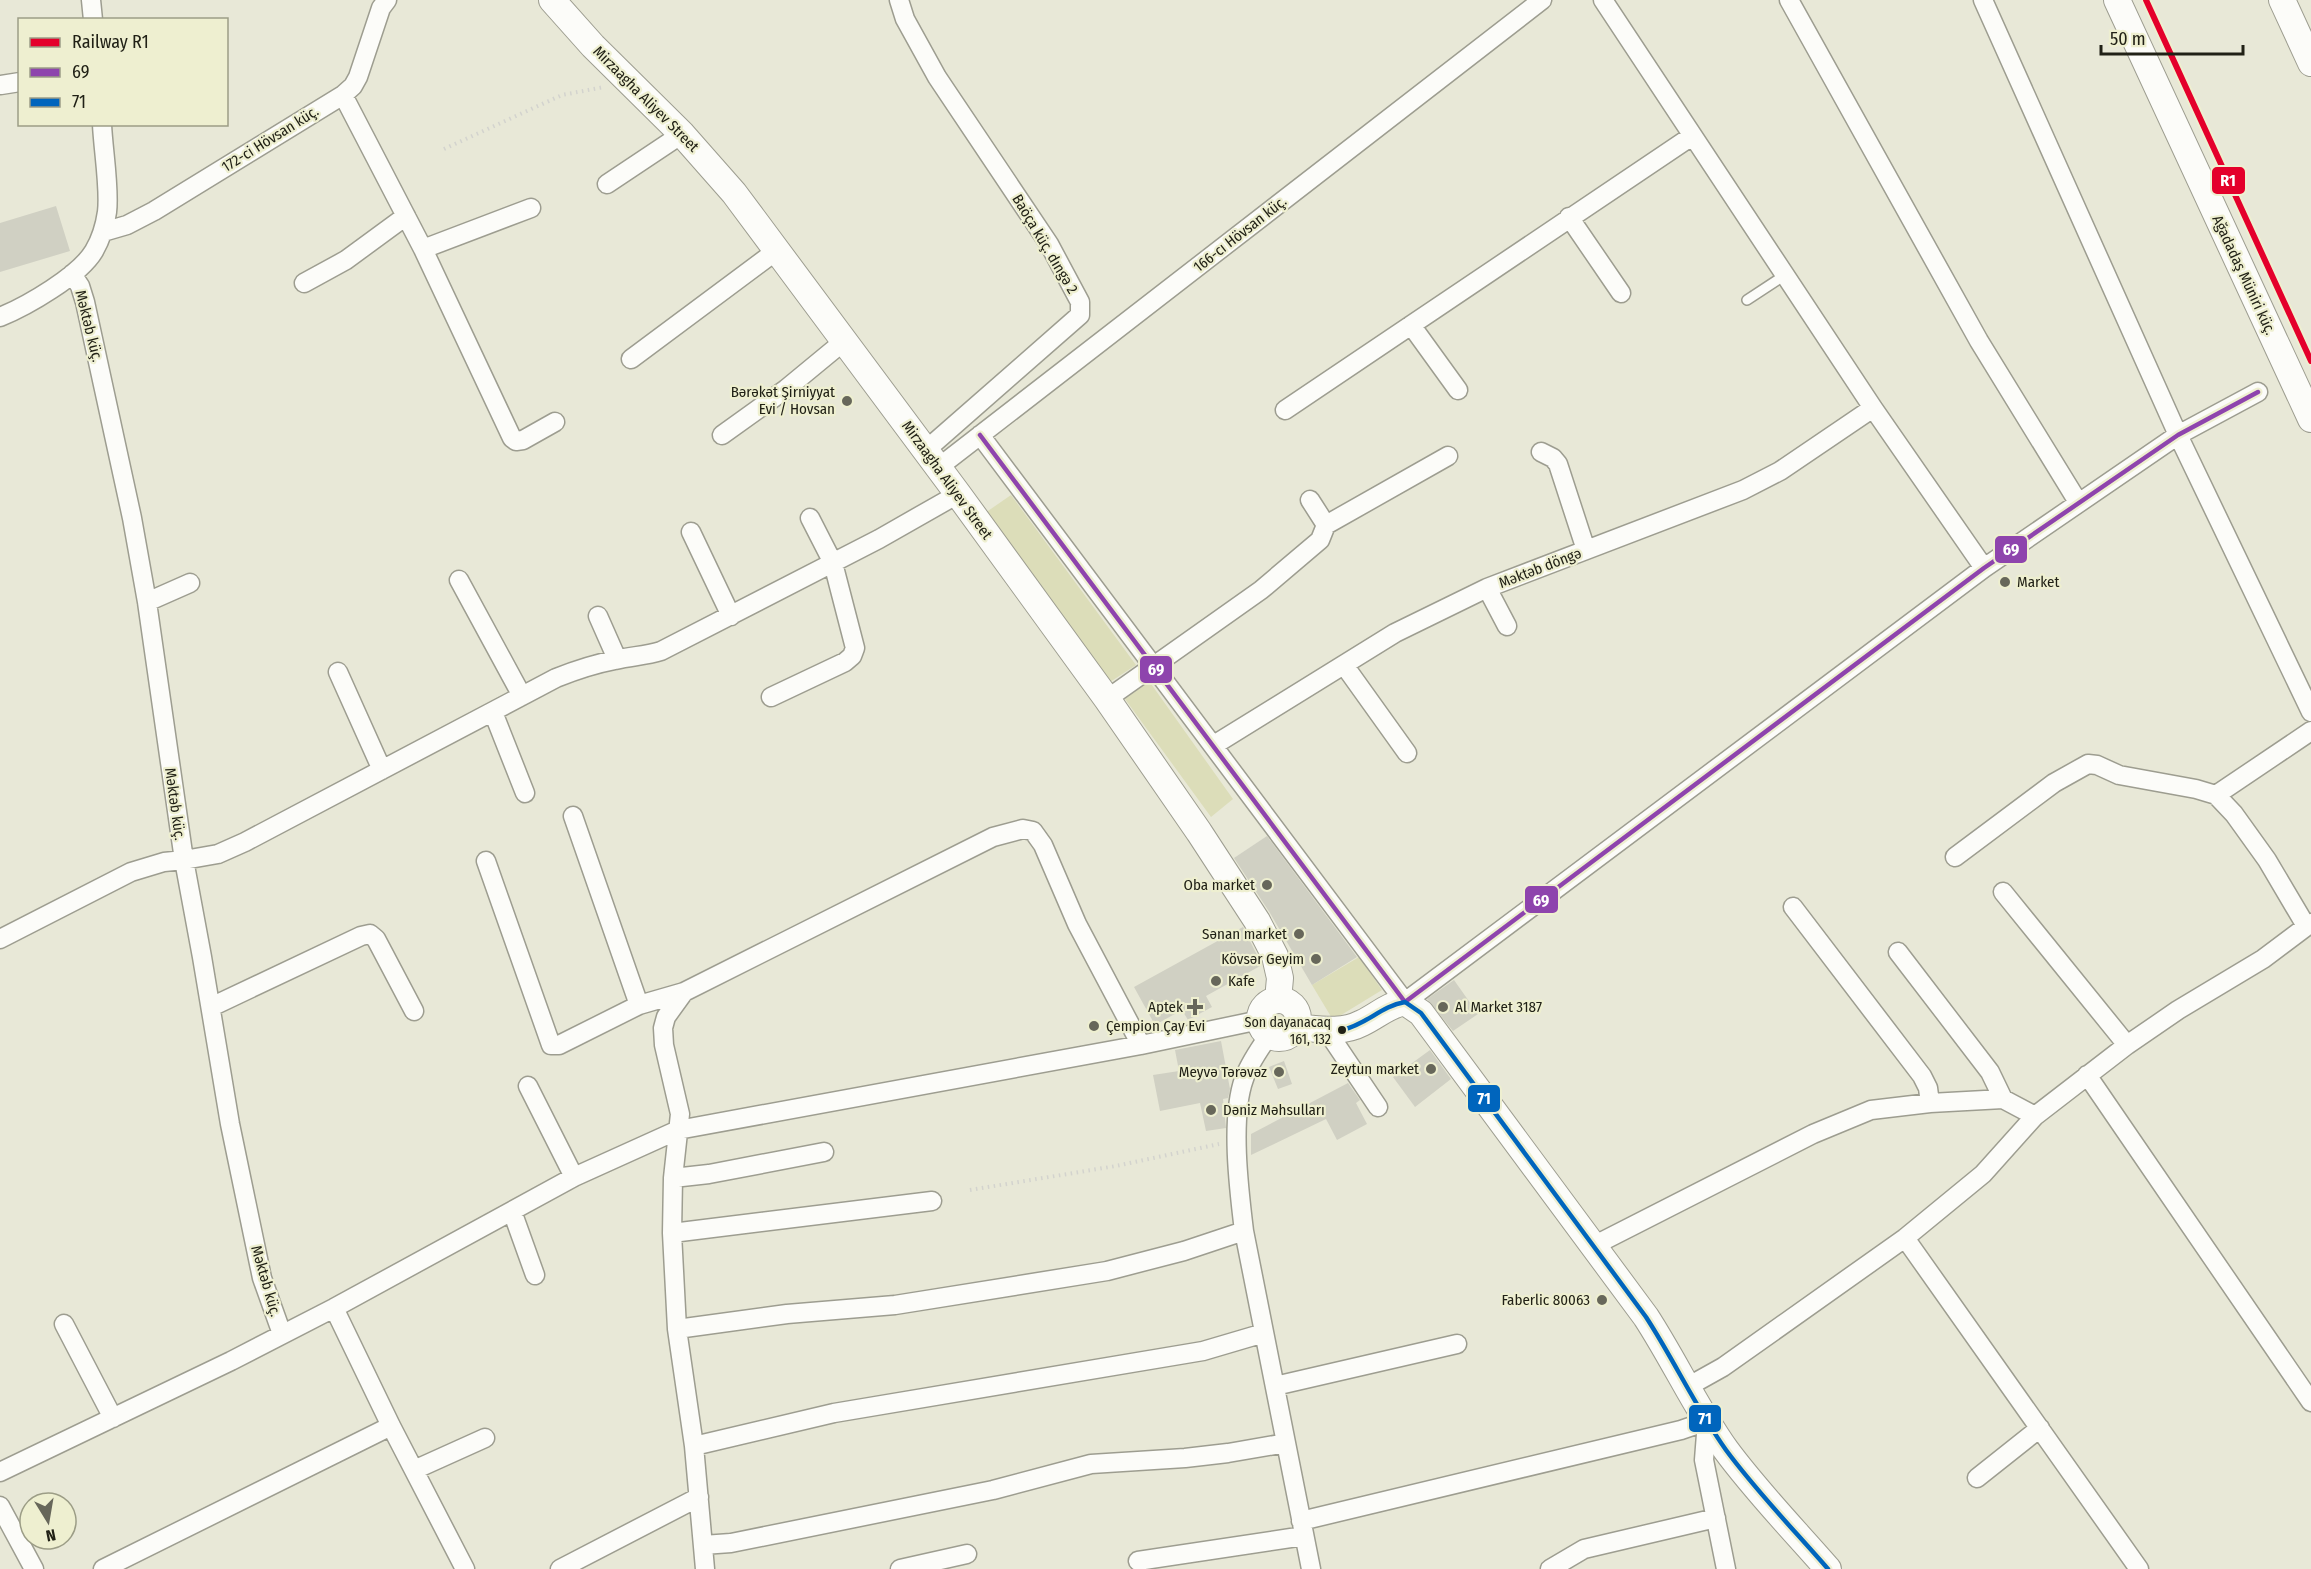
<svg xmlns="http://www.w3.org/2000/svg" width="2311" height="1569" viewBox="0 0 2311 1569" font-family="'Fira Sans Condensed',sans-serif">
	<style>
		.green { fill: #dcddb9 }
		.building { fill: #d0d0c3 }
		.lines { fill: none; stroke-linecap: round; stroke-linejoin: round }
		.lane-casing { stroke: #9d9d90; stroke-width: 12 }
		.street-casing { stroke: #9d9d90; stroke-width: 21 }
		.secondary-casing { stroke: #9d9d90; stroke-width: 28 }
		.path { stroke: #d3d3ce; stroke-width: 4; stroke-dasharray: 1.5 4.5; stroke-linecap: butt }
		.lane { stroke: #fcfcf9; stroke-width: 9 }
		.street { stroke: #fcfcf9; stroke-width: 18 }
		.secondary { stroke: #fcfcf9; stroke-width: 26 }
		.bus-1-casing { stroke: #eeefd0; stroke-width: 9 }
		.bus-2-casing { stroke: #eeefd0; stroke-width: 9 }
		.bus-1 { stroke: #8e44ad; stroke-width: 4.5 }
		.bus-2 { stroke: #0065bd; stroke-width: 4.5 }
		.rail-1-casing { stroke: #eeefd0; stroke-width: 10 }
		.rail-1 { stroke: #e4002b; stroke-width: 6 }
		.poi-dot { fill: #67675a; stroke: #eeefd0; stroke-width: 2 }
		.bus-dot { fill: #212116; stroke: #eeefd0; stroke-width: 2 }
		.labels { text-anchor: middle; stroke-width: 4.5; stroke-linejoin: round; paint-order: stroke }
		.bus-label { font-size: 14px; fill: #212116; stroke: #eeefd0; text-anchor: end }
		.street-label { font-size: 15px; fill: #212116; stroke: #eeefd0 }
		.poi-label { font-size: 15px; fill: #212116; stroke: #eeefd0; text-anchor: end }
		.line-badge { stroke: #eeefd0; stroke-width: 2 }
		.badge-label { font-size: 16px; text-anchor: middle; font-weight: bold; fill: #fff }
	</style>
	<rect width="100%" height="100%" fill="#e8e8d7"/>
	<!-- green -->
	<path class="green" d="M1011,495L1136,665L1110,682L985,513Z
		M1149,681L1233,799L1211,817L1125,699Z
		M1359,957L1382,990L1333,1020L1312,985Z"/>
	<!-- building -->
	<path class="building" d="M56,206L70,251L0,272V223Z
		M1267,836L1357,957L1312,985L1270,913L1234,858Z
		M1243,927L1262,965L1206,996L1212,1007L1188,1020L1182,1010L1155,1025L1134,987Z
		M1454,980L1478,1014L1453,1031L1427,999Z
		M1221,1041L1230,1089L1228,1098L1223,1099L1226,1128L1206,1131L1200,1103L1160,1111L1153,1075L1179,1071L1175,1050Z
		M1430,1050L1451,1079L1415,1107L1393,1077Z
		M1284,1061L1292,1084L1278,1089L1269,1067Z
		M1348,1083L1360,1100L1356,1103L1367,1124L1337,1140L1326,1119L1251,1155V1134Z"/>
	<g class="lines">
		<defs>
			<path id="lane" d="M1747,300L1785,275"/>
			<path id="street" d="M91,0L93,20
				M899,0L905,19L937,77L1049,244L1080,302V315L926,450
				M1603,0L1873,408L1984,568
				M1789,0L1979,341L2078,502
				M1983,0L2178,435L2311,712
				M1,85L20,82
				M343,95L423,249L512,438L516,441L523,440L555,422
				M607,184L682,134
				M1569,217L1621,293
				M103,232L127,225L154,211L343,95L353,86L358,77L381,8L387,0
				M423,249L531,208
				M72,274L80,286L85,302L132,518L147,602L184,860L202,957L230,1124L262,1278L282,1334
				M304,283L346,260L406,216
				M0,317C27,306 79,276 94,251C101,239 105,226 107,212C110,189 103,149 102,124
				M1411,325L1458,390
				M631,359L776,251
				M1285,410L1692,136
				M722,435L786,389L843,342
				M980,435L1405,1002L1984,568L2178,435L2258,392
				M1541,452L1553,458L1558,464L1586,550
				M939,467L1542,0
				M1310,500L1326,525
				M691,532L731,616
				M459,580L522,696
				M1487,588L1507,626
				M147,602L190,583
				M598,616L617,659
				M1344,665L1407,753
				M338,672L382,770
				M771,697L845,662L852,656L855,648L833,563L810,518
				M1107,699L1261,590L1320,540L1326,525L1448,456
				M493,712L525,793
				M1214,745L1395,633L1487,588L1743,490L1780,471L1873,408
				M2216,795L2311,731
				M573,816L639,1005
				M1955,857L2054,783L2088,764L2097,765L2119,775L2196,789L2216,795L2234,814L2267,860L2306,926
				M486,861L551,1045H559L639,1005L684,992
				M2003,892L2127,1045
				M1793,907L1922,1076L1928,1088L1930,1103
				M0,939L131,872L164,862L184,860L218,854L245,842L556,678C576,670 594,664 615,660C631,656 645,656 661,651L879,539L958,494
				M1898,952L1990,1072L2003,1099
				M211,1007L361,936L370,934L376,939L414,1011
				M1329,1030L1333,1040L1378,1107
				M1269,1035C1260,1049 1249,1063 1244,1079C1230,1118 1239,1190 1244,1231L1311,1569
				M2087,1075L2311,1402
				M528,1086L574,1177
				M673,1178L709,1174L824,1152
				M512,1211L535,1275
				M672,1233L932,1201
				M1905,1238L2139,1569
				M1595,1245L1813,1134L1871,1110L1930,1103L2003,1099L2035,1116
				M334,1308L391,1426L465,1569
				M64,1324L113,1418
				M677,1329L787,1314L895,1305L1107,1271L1184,1251L1244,1231
				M1275,1386L1457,1344
				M1689,1386L1723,1367L1905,1238L1983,1174L2035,1116L2127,1045L2178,1010L2263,959L2311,923
				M694,1446L834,1413L1203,1351L1264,1333
				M414,1470L485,1438
				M0,1472L231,1361L334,1308L574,1177L678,1130L1141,1045L1260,1020
				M1977,1478L2040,1428
				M0,1506L34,1569
				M1301,1521L1681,1430L1707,1421L1704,1460L1726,1569
				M703,1545L731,1543L993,1490L1091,1464L1185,1458L1228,1453L1286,1443
				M1138,1561L1304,1536
				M103,1569L391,1426
				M560,1569L699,1497
				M705,1569L694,1446L677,1329L672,1233L673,1178L680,1114L664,1045L663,1028L666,1017L684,992L993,837L1023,829L1033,831L1043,845L1077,924L1141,1045
				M900,1569L967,1554
				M1550,1569L1584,1549L1716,1518"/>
			<path id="secondary" d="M552,0L593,46L682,134L734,193L958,494L1107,699L1199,832L1257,921L1275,956L1280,978L1278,1000
				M2117,0L2311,419
				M2282,0L2311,63
				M1260 1019a19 19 0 1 1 38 0a19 19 0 1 1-38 0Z
				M1296,1027C1319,1029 1341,1034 1362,1023C1377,1016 1388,1005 1405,1002L1421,1013L1646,1317C1674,1360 1696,1408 1726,1450C1757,1492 1794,1530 1828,1569"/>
		</defs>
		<!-- lane casing -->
		<use href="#lane" class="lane-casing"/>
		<!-- street casing -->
		<use href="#street" class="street-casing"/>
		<!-- secondary casing -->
		<use href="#secondary" class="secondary-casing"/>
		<!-- path -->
		<path class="path" d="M444,149L562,95L604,87
			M970,1190L1116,1166L1219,1144"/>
		<!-- lane -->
		<use href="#lane" class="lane"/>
		<!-- street -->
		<use href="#street" class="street"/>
		<!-- secondary -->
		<use href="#secondary" class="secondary"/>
		<defs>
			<path id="bus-1" d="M980,435L1405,1002L1984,568L2178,435L2258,392"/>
			<path id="bus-2" d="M1342,1030C1366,1025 1381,1006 1405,1002L1421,1013L1646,1317C1674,1360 1696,1408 1726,1450C1757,1492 1794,1530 1828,1569"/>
		</defs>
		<!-- bus-1 casing -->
		<use href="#bus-1" class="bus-1-casing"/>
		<!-- bus-2 casing -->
		<use href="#bus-2" class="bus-2-casing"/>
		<!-- bus-1 -->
		<use href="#bus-1" class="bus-1"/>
		<!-- bus-2 -->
		<use href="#bus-2" class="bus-2"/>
		<defs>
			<path id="rail-1" d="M2146,0L2311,361"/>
		</defs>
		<!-- rail-1 casing -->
		<use href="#rail-1" class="rail-1-casing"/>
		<!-- rail-1 -->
		<use href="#rail-1" class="rail-1"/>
	</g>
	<!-- markers -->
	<g class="poi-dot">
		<circle cx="847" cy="401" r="6"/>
		<circle cx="2005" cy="582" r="6"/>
		<circle cx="1267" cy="885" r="6"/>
		<circle cx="1299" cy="934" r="6"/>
		<circle cx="1316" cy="959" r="6"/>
		<circle cx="1216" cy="981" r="6"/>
		<path d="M1192 998h6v6h6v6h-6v6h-6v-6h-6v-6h6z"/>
		<circle cx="1443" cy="1007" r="6"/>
		<circle cx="1094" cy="1026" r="6"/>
		<circle cx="1431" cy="1069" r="6"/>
		<circle cx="1279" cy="1072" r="6"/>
		<circle cx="1211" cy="1110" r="6"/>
		<circle cx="1602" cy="1300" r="6"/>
	</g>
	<circle class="bus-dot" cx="1342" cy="1030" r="5"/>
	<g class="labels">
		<!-- bus labels -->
		<g class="bus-label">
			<text x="1331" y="1027">Son dayanacaq<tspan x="1331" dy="17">161, 132</tspan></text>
		</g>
		<!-- street labels -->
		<g class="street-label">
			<text transform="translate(646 99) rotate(45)" y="5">Mirzaagha Aliyev Street</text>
			<text transform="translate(270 139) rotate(-32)" y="5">172-ci Hövsan küç.</text>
			<text transform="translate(1240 234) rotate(-38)" y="5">166-cı Hövsan küç.</text>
			<text transform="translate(1045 244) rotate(59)" y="5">Baöça küç. dıngə 2</text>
			<text transform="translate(2244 275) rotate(65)" y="5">Ağadadaş Müniri küç.</text>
			<text transform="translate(89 326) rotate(76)" y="5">Məktəb küç.</text>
			<text transform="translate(947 480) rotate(54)" y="5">Mirzaagha Aliyev Street</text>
			<text transform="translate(1540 568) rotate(-21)" y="5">Məktəb döngə</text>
			<text transform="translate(175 804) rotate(82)" y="5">Məktəb küç.</text>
			<text transform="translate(266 1281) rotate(74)" y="5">Məktəb küç.</text>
		</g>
		<!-- poi labels -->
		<g class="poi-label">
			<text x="835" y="397">Bərəkət Şirniyyat<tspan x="835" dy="17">Evi / Hovsan</tspan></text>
			<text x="2017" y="587" text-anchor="start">Market</text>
			<text x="1255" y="890">Oba market</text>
			<text x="1287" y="939">Sənan market</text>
			<text x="1304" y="964">Kövsər Geyim</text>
			<text x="1228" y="986" text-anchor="start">Kafe</text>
			<text x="1183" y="1012">Aptek</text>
			<text x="1455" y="1012" text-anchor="start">Al Market 3187</text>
			<text x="1106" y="1031" text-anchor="start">Çempion Çay Evi</text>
			<text x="1419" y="1074">Zeytun market</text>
			<text x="1267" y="1077">Meyvə Tərəvəz</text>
			<text x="1223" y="1115" text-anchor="start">Dəniz Məhsulları</text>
			<text x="1590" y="1305">Faberlic 80063</text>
		</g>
	</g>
	<g class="line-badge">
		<rect x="2211" y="166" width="35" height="29" rx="6" fill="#e4002b"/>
		<rect x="1994" y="535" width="34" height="29" rx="6" fill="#8e44ad"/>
		<rect x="1139" y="655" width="34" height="29" rx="6" fill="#8e44ad"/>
		<rect x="1524" y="885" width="35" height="29" rx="6" fill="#8e44ad"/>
		<rect x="1467" y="1084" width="34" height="29" rx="6" fill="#0065bd"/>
		<rect x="1688" y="1404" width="34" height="29" rx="6" fill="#0065bd"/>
	</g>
	<g class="badge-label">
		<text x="2228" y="186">R1</text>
		<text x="2011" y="555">69</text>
		<text x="1156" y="675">69</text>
		<text x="1541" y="906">69</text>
		<text x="1484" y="1104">71</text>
		<text x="1705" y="1424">71</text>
	</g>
	<!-- legend -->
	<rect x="18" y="18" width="210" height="108" fill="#eeefd0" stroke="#9c9d86" stroke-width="1.5"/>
	<rect x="30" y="38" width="30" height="9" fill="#e4002b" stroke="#9c9d86" stroke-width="1.5"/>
	<text x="72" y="48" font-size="18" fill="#212116">Railway R1</text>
	<rect x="30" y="68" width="30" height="9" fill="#8e44ad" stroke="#9c9d86" stroke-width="1.5"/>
	<text x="72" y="78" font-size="18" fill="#212116">69</text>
	<rect x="30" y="98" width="30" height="9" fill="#0065bd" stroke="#9c9d86" stroke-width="1.5"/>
	<text x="72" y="108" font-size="18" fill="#212116">71</text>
	<!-- north arrow -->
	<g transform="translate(48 1521) rotate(169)"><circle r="28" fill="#eeefd0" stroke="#9c9d86" stroke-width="1.5"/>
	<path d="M0-4.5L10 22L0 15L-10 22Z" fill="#67675a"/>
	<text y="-9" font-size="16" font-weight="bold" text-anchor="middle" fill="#212116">N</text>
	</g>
	<!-- scale -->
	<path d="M2101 45v9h142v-9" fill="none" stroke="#212116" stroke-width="3"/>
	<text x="2110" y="45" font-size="18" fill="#212116" stroke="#eeefd0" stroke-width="4.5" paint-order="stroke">50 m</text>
</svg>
